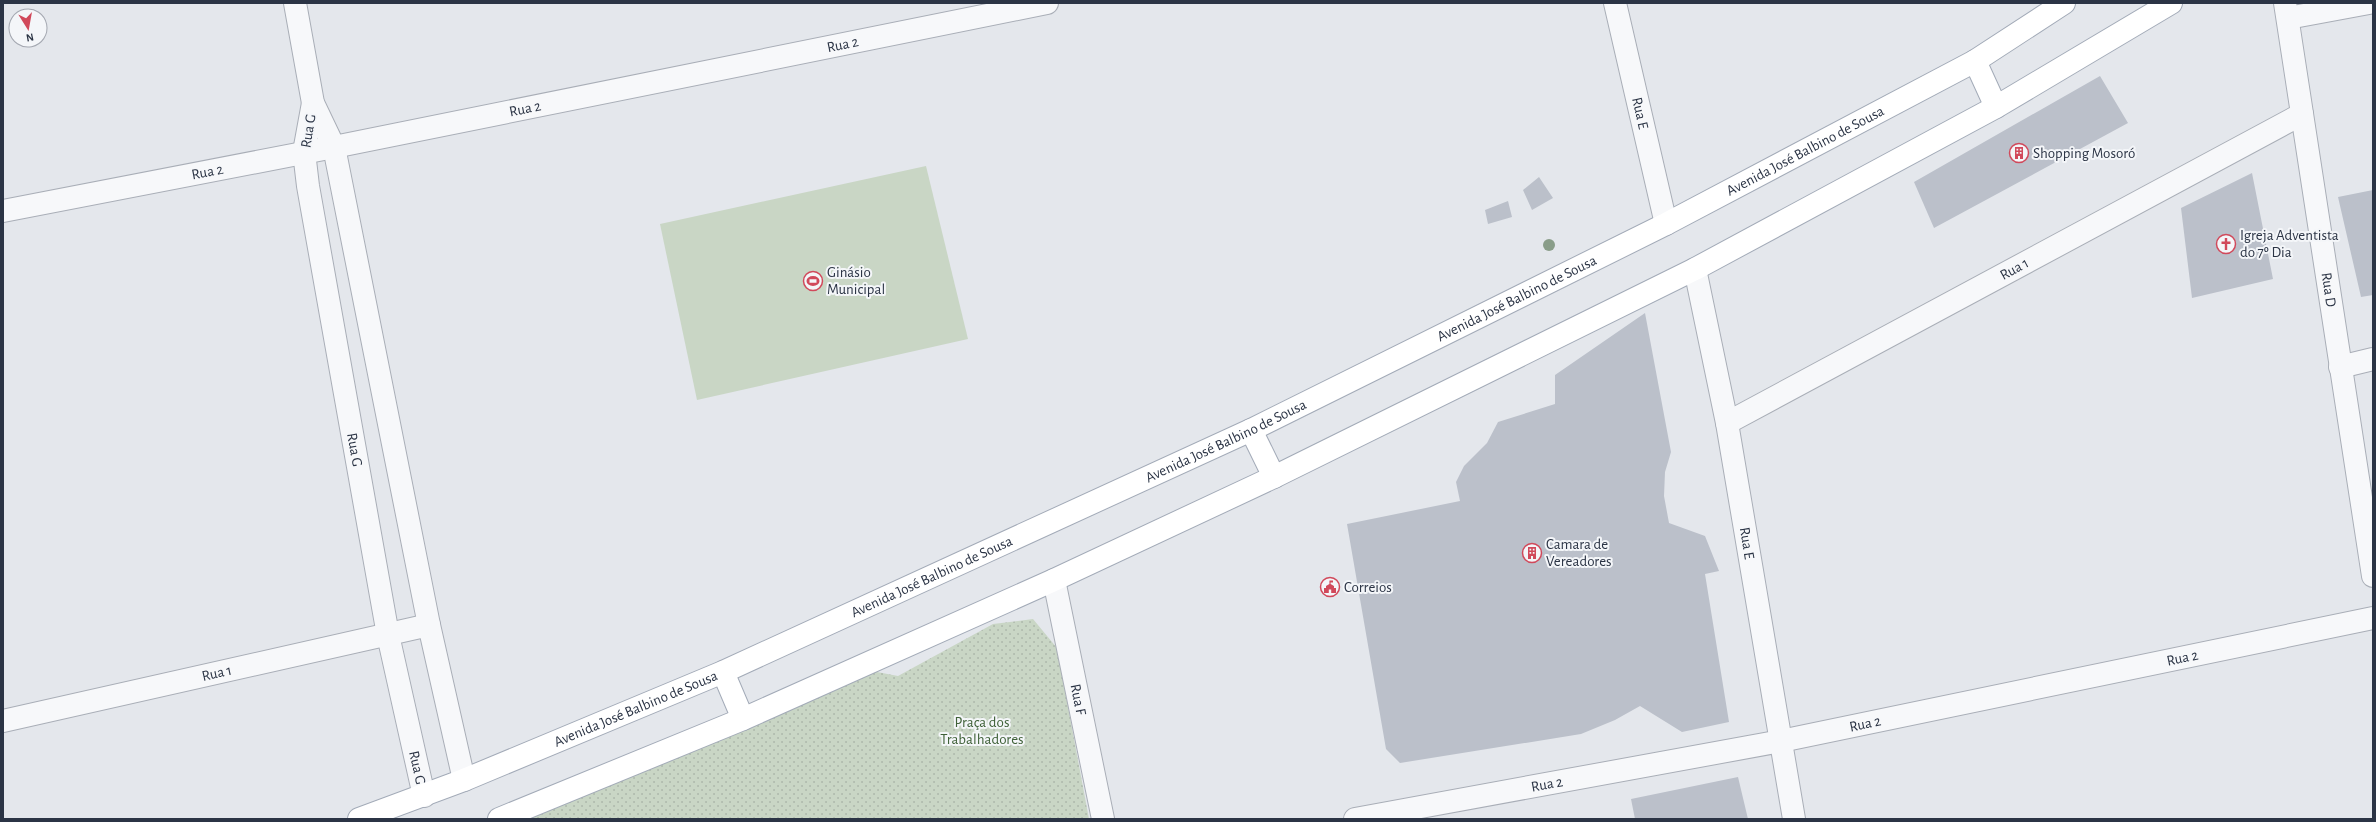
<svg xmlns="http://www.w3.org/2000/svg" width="2376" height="822" viewBox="0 0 2376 822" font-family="'Alegreya Sans',sans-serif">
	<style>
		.grass { fill: #c9d6c5 }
		.park { fill: url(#park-dots) }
		.building { fill: #bbc0ca }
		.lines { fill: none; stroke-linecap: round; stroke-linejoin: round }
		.minor-casing { stroke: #a9aeb7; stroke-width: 24 }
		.major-casing { stroke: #a3abb8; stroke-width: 24 }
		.minor { stroke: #f7f8fa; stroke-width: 22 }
		.major { stroke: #fff; stroke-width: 22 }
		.tree { fill: #899d89 }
		.labels { text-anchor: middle; stroke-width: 4; stroke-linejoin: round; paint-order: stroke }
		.street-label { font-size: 15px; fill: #2b3445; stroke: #f4f6f9 }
		.poi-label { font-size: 15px; fill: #2b3445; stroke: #f4f6f9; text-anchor: start }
		.park-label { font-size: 15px; fill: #3f6138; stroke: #f4f6f9 }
	</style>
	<defs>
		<pattern id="park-dots" width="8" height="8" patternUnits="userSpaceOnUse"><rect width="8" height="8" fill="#c9d6c5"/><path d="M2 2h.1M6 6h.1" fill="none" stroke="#adb8ab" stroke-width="1.8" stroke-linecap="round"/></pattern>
	</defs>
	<rect width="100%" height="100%" fill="#e4e7ec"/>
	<!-- grass -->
	<path class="grass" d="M926,166L968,339L697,400L660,224Z"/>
	<!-- park -->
	<path class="park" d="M1033,619L1057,648L1089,819H517L851,667L898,676L993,624Z"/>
	<!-- building -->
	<path class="building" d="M2100,76L2128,123L1934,228L1914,182Z
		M2252,173L2273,279L2192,298L2181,208Z
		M1539,177L1553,198L1532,210L1523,190Z
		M2373,190V295L2361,297L2338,197Z
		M1508,201L1512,217L1488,224L1485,210Z
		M1645,313L1671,452L1665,472L1664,496L1669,523L1705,536L1719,571L1705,574L1729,722L1682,732L1640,706L1615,720L1581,734L1400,763L1386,749L1347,524L1460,501L1456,482L1464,466L1487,443L1498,422L1555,404V375Z
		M1738,777L1748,819H1635L1631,799Z"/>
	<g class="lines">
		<defs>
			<g id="minor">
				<path d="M295,3L313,103L334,147L429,625L464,780"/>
				<path id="s1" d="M1615,3L1666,224"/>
				<path id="s2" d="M2285,3L2373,576"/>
				<path d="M2288,18L2369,3"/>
				<path id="s3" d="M313,103L304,152L308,186L388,635L424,796"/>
				<path id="s4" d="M3,211L334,147L1047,3"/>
				<path id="s5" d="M1695,269L1727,423L1794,819"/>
				<path d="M2340,367L2373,359"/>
				<path id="s6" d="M1727,423L2302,114"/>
				<path id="s7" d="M1054,580L1103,819"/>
				<path id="s8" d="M3,721L429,625"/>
				<path id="s9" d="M1355,819L1781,741L2373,618"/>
			</g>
			<g id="major">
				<path d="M1975,61L1996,107"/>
				<path d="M1251,430L1274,477"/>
				<path d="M723,672L743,719"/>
				<path id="s10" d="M359,819L464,780L723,672L1251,430L1666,224L1975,61L2064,3"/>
				<path d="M499,819L743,719L1054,580L1274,477L1695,269L1996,107L2171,3"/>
			</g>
		</defs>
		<!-- minor casing -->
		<use href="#minor" class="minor-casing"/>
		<!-- major casing -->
		<use href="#major" class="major-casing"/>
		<!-- minor -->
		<use href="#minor" class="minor"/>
		<!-- major -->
		<use href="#major" class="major"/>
	</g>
	<!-- trees -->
	<circle class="tree" cx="1549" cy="245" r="6"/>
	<!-- icons -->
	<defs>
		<symbol id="building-ring" viewBox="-11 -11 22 22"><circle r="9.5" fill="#f4f6f9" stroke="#d1495b" stroke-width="1.5"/><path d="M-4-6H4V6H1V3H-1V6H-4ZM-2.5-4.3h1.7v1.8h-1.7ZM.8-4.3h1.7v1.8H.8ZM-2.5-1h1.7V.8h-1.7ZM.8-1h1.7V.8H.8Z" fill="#d1495b"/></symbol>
		<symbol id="church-ring" viewBox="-11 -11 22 22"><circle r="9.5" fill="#f4f6f9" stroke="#d1495b" stroke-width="1.5"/><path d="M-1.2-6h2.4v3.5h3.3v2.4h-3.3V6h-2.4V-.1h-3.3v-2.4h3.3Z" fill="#d1495b"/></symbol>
		<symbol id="stadium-ring" viewBox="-11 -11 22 22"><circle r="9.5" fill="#f4f6f9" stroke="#d1495b" stroke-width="1.5"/><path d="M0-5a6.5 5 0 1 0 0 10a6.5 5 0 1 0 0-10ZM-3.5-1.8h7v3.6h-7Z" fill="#d1495b"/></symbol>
		<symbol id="civic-ring" viewBox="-11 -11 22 22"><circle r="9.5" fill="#f4f6f9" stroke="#d1495b" stroke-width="1.5"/><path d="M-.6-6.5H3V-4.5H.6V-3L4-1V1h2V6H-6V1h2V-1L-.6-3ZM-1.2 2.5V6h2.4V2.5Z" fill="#d1495b"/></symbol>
	</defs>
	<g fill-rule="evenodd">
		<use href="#building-ring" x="2008" y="142" width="22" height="22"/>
		<use href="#church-ring" x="2215" y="233" width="22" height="22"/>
		<use href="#stadium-ring" x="802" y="270" width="22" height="22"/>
		<use href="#building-ring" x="1521" y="542" width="22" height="22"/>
		<use href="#civic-ring" x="1319" y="576" width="22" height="22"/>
	</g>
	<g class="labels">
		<!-- street labels -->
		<g class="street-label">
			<text dy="5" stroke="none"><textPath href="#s4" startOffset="856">Rua 2</textPath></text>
			<text dy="5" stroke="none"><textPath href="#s4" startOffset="532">Rua 2</textPath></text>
			<text dy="5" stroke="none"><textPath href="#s1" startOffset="113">Rua E</textPath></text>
			<text transform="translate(308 131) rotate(-81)" y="5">Rua G</text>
			<text dy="5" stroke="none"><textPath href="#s10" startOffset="1594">Avenida José Balbino de Sousa</textPath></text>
			<text dy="5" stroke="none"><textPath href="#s4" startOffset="208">Rua 2</textPath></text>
			<text dy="5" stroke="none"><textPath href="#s6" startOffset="326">Rua 1</textPath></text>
			<text dy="5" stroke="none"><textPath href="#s2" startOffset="290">Rua D</textPath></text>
			<text dy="5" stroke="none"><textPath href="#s10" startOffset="1270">Avenida José Balbino de Sousa</textPath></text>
			<text dy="5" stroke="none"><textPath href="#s10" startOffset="946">Avenida José Balbino de Sousa</textPath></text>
			<text dy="5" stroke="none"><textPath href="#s3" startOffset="352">Rua G</textPath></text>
			<text dy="5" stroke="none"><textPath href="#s5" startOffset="279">Rua E</textPath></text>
			<text dy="5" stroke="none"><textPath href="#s10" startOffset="622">Avenida José Balbino de Sousa</textPath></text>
			<text dy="5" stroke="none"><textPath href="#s9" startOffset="843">Rua 2</textPath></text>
			<text dy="5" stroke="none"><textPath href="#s8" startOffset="219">Rua 1</textPath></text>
			<text dy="5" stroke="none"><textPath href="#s7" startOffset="122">Rua F</textPath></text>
			<text dy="5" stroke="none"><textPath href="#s10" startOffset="298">Avenida José Balbino de Sousa</textPath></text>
			<text dy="5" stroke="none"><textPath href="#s9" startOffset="519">Rua 2</textPath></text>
			<text dy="5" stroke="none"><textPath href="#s3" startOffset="676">Rua G</textPath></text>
			<text dy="5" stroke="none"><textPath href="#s9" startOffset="195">Rua 2</textPath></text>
		</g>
		<!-- poi labels -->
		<g class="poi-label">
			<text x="2033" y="158">Shopping Mosoró</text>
			<text x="2240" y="240">Igreja Adventista<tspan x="2240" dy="17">do 7º Dia</tspan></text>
			<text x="827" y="277">Ginásio<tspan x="827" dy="17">Municipal</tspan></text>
			<text x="1546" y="549">Camara de<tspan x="1546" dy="17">Vereadores</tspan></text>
			<text x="1344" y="592">Correios</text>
		</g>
		<!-- park labels -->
		<g class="park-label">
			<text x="982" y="727">Praça dos<tspan x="982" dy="17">Trabalhadores</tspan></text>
		</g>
	</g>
	<!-- border -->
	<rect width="2376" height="822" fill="none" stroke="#2b3445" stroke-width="8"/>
	<!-- north arrow -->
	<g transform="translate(28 28) rotate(169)"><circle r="19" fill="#f4f6f9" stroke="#a4a8b1"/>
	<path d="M0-3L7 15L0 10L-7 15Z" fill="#d1495b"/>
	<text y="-6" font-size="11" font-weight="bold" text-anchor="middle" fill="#2b3445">N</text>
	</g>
</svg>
